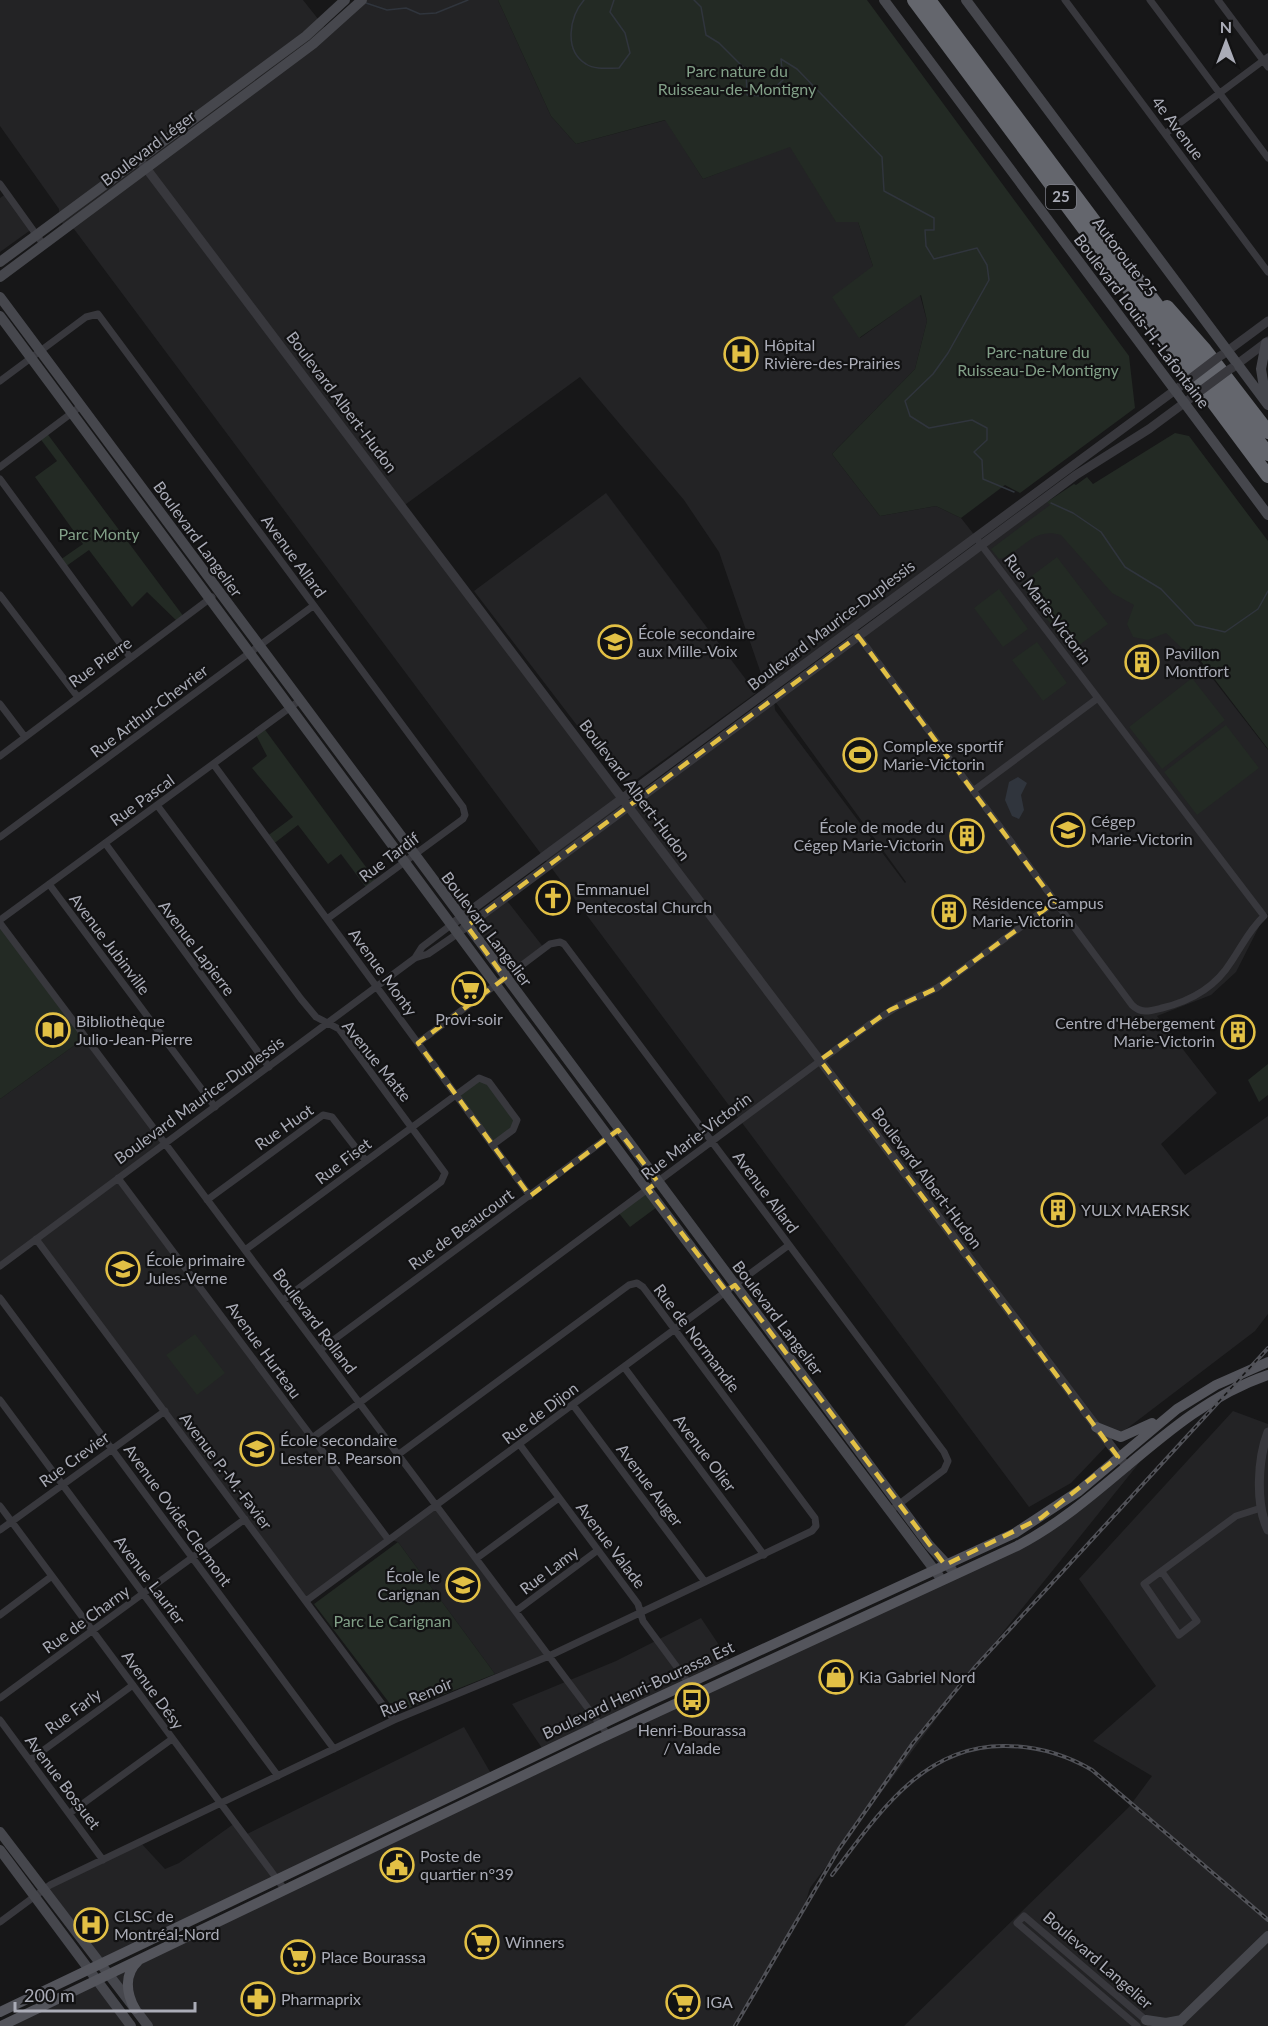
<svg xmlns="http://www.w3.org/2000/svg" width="1268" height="2026" viewBox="0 0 1268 2026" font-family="Lato,sans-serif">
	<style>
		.built { fill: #232325; fill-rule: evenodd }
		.green { fill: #232a24 }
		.water { fill: #30353d }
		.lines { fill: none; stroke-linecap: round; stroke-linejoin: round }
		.stream { stroke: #30353d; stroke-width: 1.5 }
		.minor { stroke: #38383d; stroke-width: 7 }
		.tertiary { stroke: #38383d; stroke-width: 9 }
		.secondary { stroke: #46474d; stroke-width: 10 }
		.primary { stroke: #54555c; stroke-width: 10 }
		.motorway { stroke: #64666d; stroke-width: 14 }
		.rail-casing { stroke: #515258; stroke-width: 4 }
		.rail { stroke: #121213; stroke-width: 1.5; stroke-dasharray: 4.5; stroke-linecap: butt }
		.tertiary-bridge { stroke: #38383d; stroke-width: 9 }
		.marked { fill: none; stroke: #e2c045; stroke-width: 4.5; stroke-dasharray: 12 8; stroke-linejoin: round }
		.labels { text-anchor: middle; stroke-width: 4.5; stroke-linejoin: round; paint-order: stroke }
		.shield { fill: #121213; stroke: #7c7e86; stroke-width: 1.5 }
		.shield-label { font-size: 15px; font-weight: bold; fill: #aaacb7 }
		.park-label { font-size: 16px; fill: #82a088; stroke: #121213 }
		.street-label { font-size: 16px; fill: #aaacb7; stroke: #121213 }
		.poi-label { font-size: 16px; fill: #aaacb7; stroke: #121213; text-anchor: start }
	</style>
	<rect width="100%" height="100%" fill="#171718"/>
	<!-- built -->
	<path class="built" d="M0,0H303L330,34L367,0H498L551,116L576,144L666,120L703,179L790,146L836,221L858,222L873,266L860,338L920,295L927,321L915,369L832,454L880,516L936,506L961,518L976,537L767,691L719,552L684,500L580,377L402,507L628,806L1047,498L1206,670L1268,750V914L1266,913L1236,972L1211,995L1157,1016L1217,1093L1161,1144L1185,1175L1268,1116V1314L1255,1331L1112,1440L1071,1483L1029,1507L74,229L66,228L59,219V209L0,126ZM774,700L906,882L905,883L775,710Z
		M7,193L32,229L0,252V198Z
		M606,493L756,693L625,788L474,591Z
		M504,897L544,948L505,978L467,926Z
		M86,1037L165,1144L118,1177L387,1539L437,1506L549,1656L495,1674L398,1542L388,1539L306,1601L36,1239L0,1266V1099Z
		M1233,1411L1268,1424V2026H904L1129,1807L1152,1776L1093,1741L1156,1686L1079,1579Z
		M1156,1442L975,1667L810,1888L805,1904L735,2026H147L108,1974L1017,1546Z
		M701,1618L731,1663L544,1751L512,1704L616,1661Z
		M464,1727L493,1777L101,1964L43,1890L140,1842L165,1869L179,1863L235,1823L245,1835Z
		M97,1979L131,2026H0Z"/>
	<!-- green -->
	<path class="green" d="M498,0H867L1129,356L1135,408L1020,493L1005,485L961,518L936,506L880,516L832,454L915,369L927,321L921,295L859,338L832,297L873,266L858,222H836L790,147L703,179L665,120L576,144L551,116Z
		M46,432L184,617L178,622L147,592L132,607L89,550L65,567L60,560L83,544L35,477L57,461L39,437Z
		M1175,433L1189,436L1268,541V749L1200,660L1190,656L1166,633L1148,640L1133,637L1127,624L1134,605L1112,593L1061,535C1034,527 1024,549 1003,558L999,559L991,549L1050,505L1047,502L1074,484L1076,485L1087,477L1093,484Z
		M1057,557L1108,624L1071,651L1021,584Z
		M999,589L1028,629L1003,647L974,608Z
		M1037,642L1067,683L1043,701L1012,660Z
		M1192,678L1225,720L1162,769L1129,727Z
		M1226,725L1259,768L1197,815L1164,772Z
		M263,727L377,882L368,890L341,854L328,864L298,825L272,845L266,837L293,817L252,768L267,756L255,733Z
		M0,923L86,1037L0,1099Z
		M1268,1064V1095L1259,1102L1248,1080Z
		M483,1078L516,1124L494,1144L456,1094Z
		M648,1189L661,1204L630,1227L618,1212Z
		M195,1334L225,1373L197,1395L166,1355Z
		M398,1542L495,1674L397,1713L314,1604Z"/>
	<!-- water -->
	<path class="water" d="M1018,777L1027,783L1021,795L1024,810L1019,819L1012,816L1005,800L1009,782Z"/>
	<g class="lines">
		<!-- stream -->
		<path class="stream" d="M584,0C570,16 563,50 586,64C595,70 608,68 619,68L630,53L625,33L610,12L614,0
			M694,0L701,7L706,35L719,43L746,70L747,95L765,96L783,80L781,59L797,69L882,157L884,191L934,218V230H925L926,246L934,259L977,248L987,265L989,280L948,353L933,374L905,401L910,416L929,428L972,420L987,428V440L974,452L982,460L983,479L1014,492
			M366,3L387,10L406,8L420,14L436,13L468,0
			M1051,503L1073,513L1101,532L1125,567L1161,589L1195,625L1225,632L1258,609L1268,591"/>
		<!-- minor -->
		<path class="minor" d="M1065,0L1268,272
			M1150,0L1268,158
			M1218,0L1268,67
			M1165,134L1268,57
			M0,184L43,244
			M0,381L86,317L98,314L463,807L465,815L463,819L327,919
			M0,467L81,406
			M0,479L130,657
			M0,595L77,696
			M857,634L1132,1005C1141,1014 1150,1011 1162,1008C1191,1001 1215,988 1231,962C1242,946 1249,930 1264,916L979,542
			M0,704L25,737
			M0,756L212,597
			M214,765L530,1196
			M973,791L1098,698
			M157,805L301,999L316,1017L339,1029L445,1173L441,1182L283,1300
			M0,837L313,606
			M105,843L269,1067
			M49,884L215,1107
			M0,920L299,701
			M0,923L608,1735
			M415,958L422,947L451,925
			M418,1043L550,944L560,942L564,944L944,1452L948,1461L944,1470L890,1511
			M118,1178L388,1539
			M207,1200L323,1115L332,1117L366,1161
			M36,1239L394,1720
			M245,1250L479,1078L489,1082L517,1120L513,1130L494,1144
			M0,1266L415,958L428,954L457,934
			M0,1298L334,1749
			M320,1350L618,1130
			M624,1367L764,1555
			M0,1400L278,1776
			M573,1405L705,1582
			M312,1438L870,1024L898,1006L937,988L1055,902
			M520,1445L638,1604L643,1621L696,1693
			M0,1506L285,1890
			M0,1530L165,1411
			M477,1558L559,1498
			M1162,1572L1197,1621L1179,1635L1144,1584L1236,1516L1261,1508
			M306,1601L789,1245
			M516,1611L598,1550
			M0,1615L52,1576
			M0,1698L245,1519
			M0,1720L103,1860
			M30,1760L133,1685
			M70,1813L172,1739
			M0,1922L50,1885L394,1720L549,1656L812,1531L816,1526L815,1518L643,1287L637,1283L629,1285L399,1454
			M1137,2026L1017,1923L1024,1916L1148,2022"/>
		<!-- tertiary -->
		<path class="tertiary" d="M143,164L1127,1467
			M1222,355L1268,321
			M1232,368L1268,341
			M451,925L1186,382
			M463,929L1076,475L1149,429L1195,395
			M1268,1432C1258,1458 1255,1504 1268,1530"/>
		<!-- secondary -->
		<path class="secondary" d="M884,0L1268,515
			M966,0L1268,405
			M0,262L306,36L345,0
			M0,277L313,44L362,0
			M0,297L929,1545L952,1570
			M0,316L642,1182L939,1576
			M1266,343L1261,369L1266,400
			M0,1832L148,2026
			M0,1850L131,2026
			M1146,2020L1166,2023L1182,2020
			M1175,2026L1268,1936"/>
		<!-- primary -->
		<path class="primary" d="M1096,1427L1121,1437L1152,1423
			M135,2009C126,1993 124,1974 138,1961
			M0,2012L648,1702L1015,1533L1079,1491L1177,1409L1216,1385L1268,1362
			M1,2026L597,1740L1017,1546C1108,1499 1170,1408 1268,1375"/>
		<!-- motorway -->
		<path class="motorway" d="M914,0L1268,476
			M929,0L1268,454
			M1167,307L1205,350L1268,432"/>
		<defs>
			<path id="rail" d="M832,1875C877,1816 922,1745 1005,1746C1037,1746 1064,1754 1092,1770L1268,1920
				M735,2026L839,1849L913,1743L975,1667L1268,1348"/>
		</defs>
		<!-- rail casing -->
		<use href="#rail" class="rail-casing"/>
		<!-- rail -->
		<use href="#rail" class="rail"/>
		<!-- tertiary-bridge -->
		<path class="tertiary-bridge" d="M1186,382L1220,356
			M1195,395L1230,369"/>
	</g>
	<!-- marked area -->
	<path class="marked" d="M858,636L1055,902L937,988L890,1010L820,1060L1118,1457L1041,1518L945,1565L735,1285L726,1291L648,1189L658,1182L618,1130L530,1196L418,1043L505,978L467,926Z"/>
	<!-- icons -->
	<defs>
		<symbol id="hospital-ring" viewBox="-11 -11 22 22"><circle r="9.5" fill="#121213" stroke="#e2c045" stroke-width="1.5"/><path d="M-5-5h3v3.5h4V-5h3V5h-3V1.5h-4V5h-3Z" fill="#e2c045"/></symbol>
		<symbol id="school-ring" viewBox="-11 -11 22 22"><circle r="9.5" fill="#121213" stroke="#e2c045" stroke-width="1.5"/><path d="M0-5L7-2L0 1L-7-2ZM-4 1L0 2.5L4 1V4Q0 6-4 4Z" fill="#e2c045"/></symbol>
		<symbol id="building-ring" viewBox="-11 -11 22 22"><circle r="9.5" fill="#121213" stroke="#e2c045" stroke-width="1.5"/><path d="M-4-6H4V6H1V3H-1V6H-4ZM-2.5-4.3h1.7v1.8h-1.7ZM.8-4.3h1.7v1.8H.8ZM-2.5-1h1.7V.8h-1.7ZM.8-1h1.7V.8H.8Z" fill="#e2c045"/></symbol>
		<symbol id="stadium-ring" viewBox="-11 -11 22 22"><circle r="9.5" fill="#121213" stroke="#e2c045" stroke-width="1.5"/><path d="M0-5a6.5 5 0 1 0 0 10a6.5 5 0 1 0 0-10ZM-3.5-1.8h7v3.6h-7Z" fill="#e2c045"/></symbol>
		<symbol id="university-ring" viewBox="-11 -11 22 22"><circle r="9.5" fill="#121213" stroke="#e2c045" stroke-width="1.5"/><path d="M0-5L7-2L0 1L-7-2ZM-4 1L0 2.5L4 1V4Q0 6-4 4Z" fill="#e2c045"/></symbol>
		<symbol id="church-ring" viewBox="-11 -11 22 22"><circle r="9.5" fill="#121213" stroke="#e2c045" stroke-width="1.5"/><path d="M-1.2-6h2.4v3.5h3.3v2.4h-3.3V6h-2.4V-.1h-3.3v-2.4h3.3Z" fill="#e2c045"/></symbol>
		<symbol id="supermarket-ring" viewBox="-11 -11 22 22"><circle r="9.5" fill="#121213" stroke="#e2c045" stroke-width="1.5"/><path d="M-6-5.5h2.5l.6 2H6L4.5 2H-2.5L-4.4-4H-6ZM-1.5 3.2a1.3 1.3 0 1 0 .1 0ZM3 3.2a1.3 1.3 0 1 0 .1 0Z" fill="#e2c045"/></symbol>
		<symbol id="library-ring" viewBox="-11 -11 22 22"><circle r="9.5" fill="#121213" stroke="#e2c045" stroke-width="1.5"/><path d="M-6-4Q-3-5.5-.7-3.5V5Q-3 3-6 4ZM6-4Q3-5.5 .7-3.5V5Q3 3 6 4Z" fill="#e2c045"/></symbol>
		<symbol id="shop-ring" viewBox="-11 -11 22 22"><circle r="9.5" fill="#121213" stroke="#e2c045" stroke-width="1.5"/><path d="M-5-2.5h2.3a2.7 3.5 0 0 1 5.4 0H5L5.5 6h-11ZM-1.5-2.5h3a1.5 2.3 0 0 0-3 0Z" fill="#e2c045"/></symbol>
		<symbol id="bus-ring" viewBox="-11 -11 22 22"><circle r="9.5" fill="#121213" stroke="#e2c045" stroke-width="1.5"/><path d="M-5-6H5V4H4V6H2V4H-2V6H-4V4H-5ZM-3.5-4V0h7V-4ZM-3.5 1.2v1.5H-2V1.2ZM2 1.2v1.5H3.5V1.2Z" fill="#e2c045"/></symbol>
		<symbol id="civic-ring" viewBox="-11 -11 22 22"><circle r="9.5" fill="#121213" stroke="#e2c045" stroke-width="1.5"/><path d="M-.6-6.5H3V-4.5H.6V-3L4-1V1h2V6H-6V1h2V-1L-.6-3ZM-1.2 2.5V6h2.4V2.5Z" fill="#e2c045"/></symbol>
		<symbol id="pharmacy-ring" viewBox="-11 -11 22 22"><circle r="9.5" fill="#121213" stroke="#e2c045" stroke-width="1.5"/><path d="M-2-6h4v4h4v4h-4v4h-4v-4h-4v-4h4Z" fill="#e2c045"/></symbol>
	</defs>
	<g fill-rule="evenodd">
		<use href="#hospital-ring" x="722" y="335" width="38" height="38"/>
		<use href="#school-ring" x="596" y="623" width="38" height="38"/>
		<use href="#building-ring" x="1123" y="643" width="38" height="38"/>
		<use href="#stadium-ring" x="841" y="736" width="38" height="38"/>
		<use href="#university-ring" x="1049" y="811" width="38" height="38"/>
		<use href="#building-ring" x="948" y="817" width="38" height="38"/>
		<use href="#church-ring" x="534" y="879" width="38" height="38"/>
		<use href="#building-ring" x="930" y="893" width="38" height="38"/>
		<use href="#supermarket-ring" x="450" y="970" width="38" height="38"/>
		<use href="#library-ring" x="34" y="1011" width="38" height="38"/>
		<use href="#building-ring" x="1219" y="1013" width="38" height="38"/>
		<use href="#building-ring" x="1039" y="1191" width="38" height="38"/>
		<use href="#school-ring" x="104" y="1250" width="38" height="38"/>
		<use href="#school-ring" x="238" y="1430" width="38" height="38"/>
		<use href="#school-ring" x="444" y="1566" width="38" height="38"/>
		<use href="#shop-ring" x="817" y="1658" width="38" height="38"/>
		<use href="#bus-ring" x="673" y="1681" width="38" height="38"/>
		<use href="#civic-ring" x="378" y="1846" width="38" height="38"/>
		<use href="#hospital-ring" x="72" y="1906" width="38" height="38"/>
		<use href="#supermarket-ring" x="463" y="1923" width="38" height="38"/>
		<use href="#supermarket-ring" x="279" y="1938" width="38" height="38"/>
		<use href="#pharmacy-ring" x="239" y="1980" width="38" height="38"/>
		<use href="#supermarket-ring" x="664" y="1983" width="38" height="38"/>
	</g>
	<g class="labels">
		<!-- shield labels -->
		<rect class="shield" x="1046" y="185" width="30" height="24" rx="4.5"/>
		<g class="shield-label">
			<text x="1061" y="202">25</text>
		</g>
		<!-- park labels -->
		<g class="park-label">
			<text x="737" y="77">Parc nature du<tspan x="737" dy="18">Ruisseau-de-Montigny</tspan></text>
			<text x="1038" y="358">Parc-nature du<tspan x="1038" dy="18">Ruisseau-De-Montigny</tspan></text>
			<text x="99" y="540">Parc Monty</text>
			<text x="392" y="1627">Parc Le Carignan</text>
		</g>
		<!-- street labels -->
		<g class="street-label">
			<text transform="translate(1178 128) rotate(53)" y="6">4e Avenue</text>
			<text transform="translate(148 148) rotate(-37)" y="6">Boulevard Léger</text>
			<text transform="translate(1125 257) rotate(53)" y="6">Autoroute 25</text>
			<text transform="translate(1142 321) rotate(53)" y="6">Boulevard Louis-H.-Lafontaine</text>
			<text transform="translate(342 402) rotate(53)" y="6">Boulevard Albert-Hudon</text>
			<text transform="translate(198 539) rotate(54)" y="6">Boulevard Langelier</text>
			<text transform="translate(294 556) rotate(54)" y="6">Avenue Allard</text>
			<text transform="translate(1048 609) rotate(53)" y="6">Rue Marie-Victorin</text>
			<text transform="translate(831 625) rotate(-37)" y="6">Boulevard Maurice-Duplessis</text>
			<text transform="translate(100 662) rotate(-36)" y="6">Rue Pierre</text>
			<text transform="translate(149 711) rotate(-37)" y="6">Rue Arthur-Chevrier</text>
			<text transform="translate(635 790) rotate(53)" y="6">Boulevard Albert-Hudon</text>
			<text transform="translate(142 800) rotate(-36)" y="6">Rue Pascal</text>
			<text transform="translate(389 857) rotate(-37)" y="6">Rue Tardif</text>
			<text transform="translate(487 929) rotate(53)" y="6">Boulevard Langelier</text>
			<text transform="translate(110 944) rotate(53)" y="6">Avenue Jubinville</text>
			<text transform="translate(197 948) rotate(53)" y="6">Avenue Lapierre</text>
			<text transform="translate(383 972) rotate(54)" y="6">Avenue Monty</text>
			<text transform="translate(377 1061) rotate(51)" y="6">Avenue Matte</text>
			<text transform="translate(199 1100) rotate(-36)" y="6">Boulevard Maurice-Duplessis</text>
			<text transform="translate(284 1127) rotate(-35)" y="6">Rue Huot</text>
			<text transform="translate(696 1136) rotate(-37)" y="6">Rue Marie-Victorin</text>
			<text transform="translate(343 1161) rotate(-37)" y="6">Rue Fiset</text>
			<text transform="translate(927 1178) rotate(53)" y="6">Boulevard Albert-Hudon</text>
			<text transform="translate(766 1192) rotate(53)" y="6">Avenue Allard</text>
			<text transform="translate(461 1229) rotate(-36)" y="6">Rue de Beaucourt</text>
			<text transform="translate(778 1318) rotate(53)" y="6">Boulevard Langelier</text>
			<text transform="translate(315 1321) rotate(53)" y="6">Boulevard Rolland</text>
			<text transform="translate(697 1338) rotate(53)" y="6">Rue de Normandie</text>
			<text transform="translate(264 1350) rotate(54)" y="6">Avenue Hurteau</text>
			<text transform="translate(540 1413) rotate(-37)" y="6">Rue de Dijon</text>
			<text transform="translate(705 1453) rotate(53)" y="6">Avenue Olier</text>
			<text transform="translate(74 1459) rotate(-36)" y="6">Rue Crevier</text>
			<text transform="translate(226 1471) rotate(53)" y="6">Avenue P.-M.-Favier</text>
			<text transform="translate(650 1485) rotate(53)" y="6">Avenue Auger</text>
			<text transform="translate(178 1515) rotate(54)" y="6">Avenue Ovide-Clermont</text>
			<text transform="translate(611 1545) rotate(53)" y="6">Avenue Valade</text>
			<text transform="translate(549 1570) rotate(-37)" y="6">Rue Lamy</text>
			<text transform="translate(150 1580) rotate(53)" y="6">Avenue Laurier</text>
			<text transform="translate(86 1619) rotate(-36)" y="6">Rue de Charny</text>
			<text transform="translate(153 1690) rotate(54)" y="6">Avenue Désy</text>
			<text transform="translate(638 1690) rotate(-25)" y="6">Boulevard Henri-Bourassa Est</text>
			<text transform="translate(416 1697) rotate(-23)" y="6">Rue Renoir</text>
			<text transform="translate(73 1711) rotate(-36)" y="6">Rue Farly</text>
			<text transform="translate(63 1782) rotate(53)" y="6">Avenue Bossuet</text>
			<text transform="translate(1098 1960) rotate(41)" y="6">Boulevard Langelier</text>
		</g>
		<!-- poi labels -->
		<g class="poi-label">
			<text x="764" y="351">Hôpital<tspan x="764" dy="18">Rivière-des-Prairies</tspan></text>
			<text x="638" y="639">École secondaire<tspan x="638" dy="18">aux Mille-Voix</tspan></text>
			<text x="1165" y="659">Pavillon<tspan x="1165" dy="18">Montfort</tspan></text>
			<text x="883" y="752">Complexe sportif<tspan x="883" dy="18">Marie-Victorin</tspan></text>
			<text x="1091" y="827">Cégep<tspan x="1091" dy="18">Marie-Victorin</tspan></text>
			<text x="944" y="833" text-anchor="end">École de mode du<tspan x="944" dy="18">Cégep Marie-Victorin</tspan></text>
			<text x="576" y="895">Emmanuel<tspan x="576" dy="18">Pentecostal Church</tspan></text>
			<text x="972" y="909">Résidence Campus<tspan x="972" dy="18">Marie-Victorin</tspan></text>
			<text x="469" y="1025" text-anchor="middle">Provi-soir</text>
			<text x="76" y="1027">Bibliothèque<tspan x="76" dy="18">Julio-Jean-Pierre</tspan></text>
			<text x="1215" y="1029" text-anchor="end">Centre d'Hébergement<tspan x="1215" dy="18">Marie-Victorin</tspan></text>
			<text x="1081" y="1216">YULX MAERSK</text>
			<text x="146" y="1266">École primaire<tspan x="146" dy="18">Jules-Verne</tspan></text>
			<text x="280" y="1446">École secondaire<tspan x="280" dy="18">Lester B. Pearson</tspan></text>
			<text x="440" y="1582" text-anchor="end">École le<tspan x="440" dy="18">Carignan</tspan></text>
			<text x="859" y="1683">Kia Gabriel Nord</text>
			<text x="692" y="1736" text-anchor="middle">Henri-Bourassa<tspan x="692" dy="18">/ Valade</tspan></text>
			<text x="420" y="1862">Poste de<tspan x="420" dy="18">quartier n°39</tspan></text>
			<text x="114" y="1922">CLSC de<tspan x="114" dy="18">Montréal-Nord</tspan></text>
			<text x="505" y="1948">Winners</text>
			<text x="321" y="1963">Place Bourassa</text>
			<text x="281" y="2005">Pharmaprix</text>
			<text x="706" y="2008">IGA</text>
		</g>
	</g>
	<!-- north arrow -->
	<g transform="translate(1226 42)" stroke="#121213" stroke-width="4.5" paint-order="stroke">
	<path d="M0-4.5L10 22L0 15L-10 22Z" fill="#aaacb7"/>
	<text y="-9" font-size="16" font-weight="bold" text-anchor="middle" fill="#aaacb7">N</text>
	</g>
	<!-- scale -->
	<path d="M15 2002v9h180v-9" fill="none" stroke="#aaacb7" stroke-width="3"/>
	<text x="24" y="2002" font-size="18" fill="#aaacb7" stroke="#121213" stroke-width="4.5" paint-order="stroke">200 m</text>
</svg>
